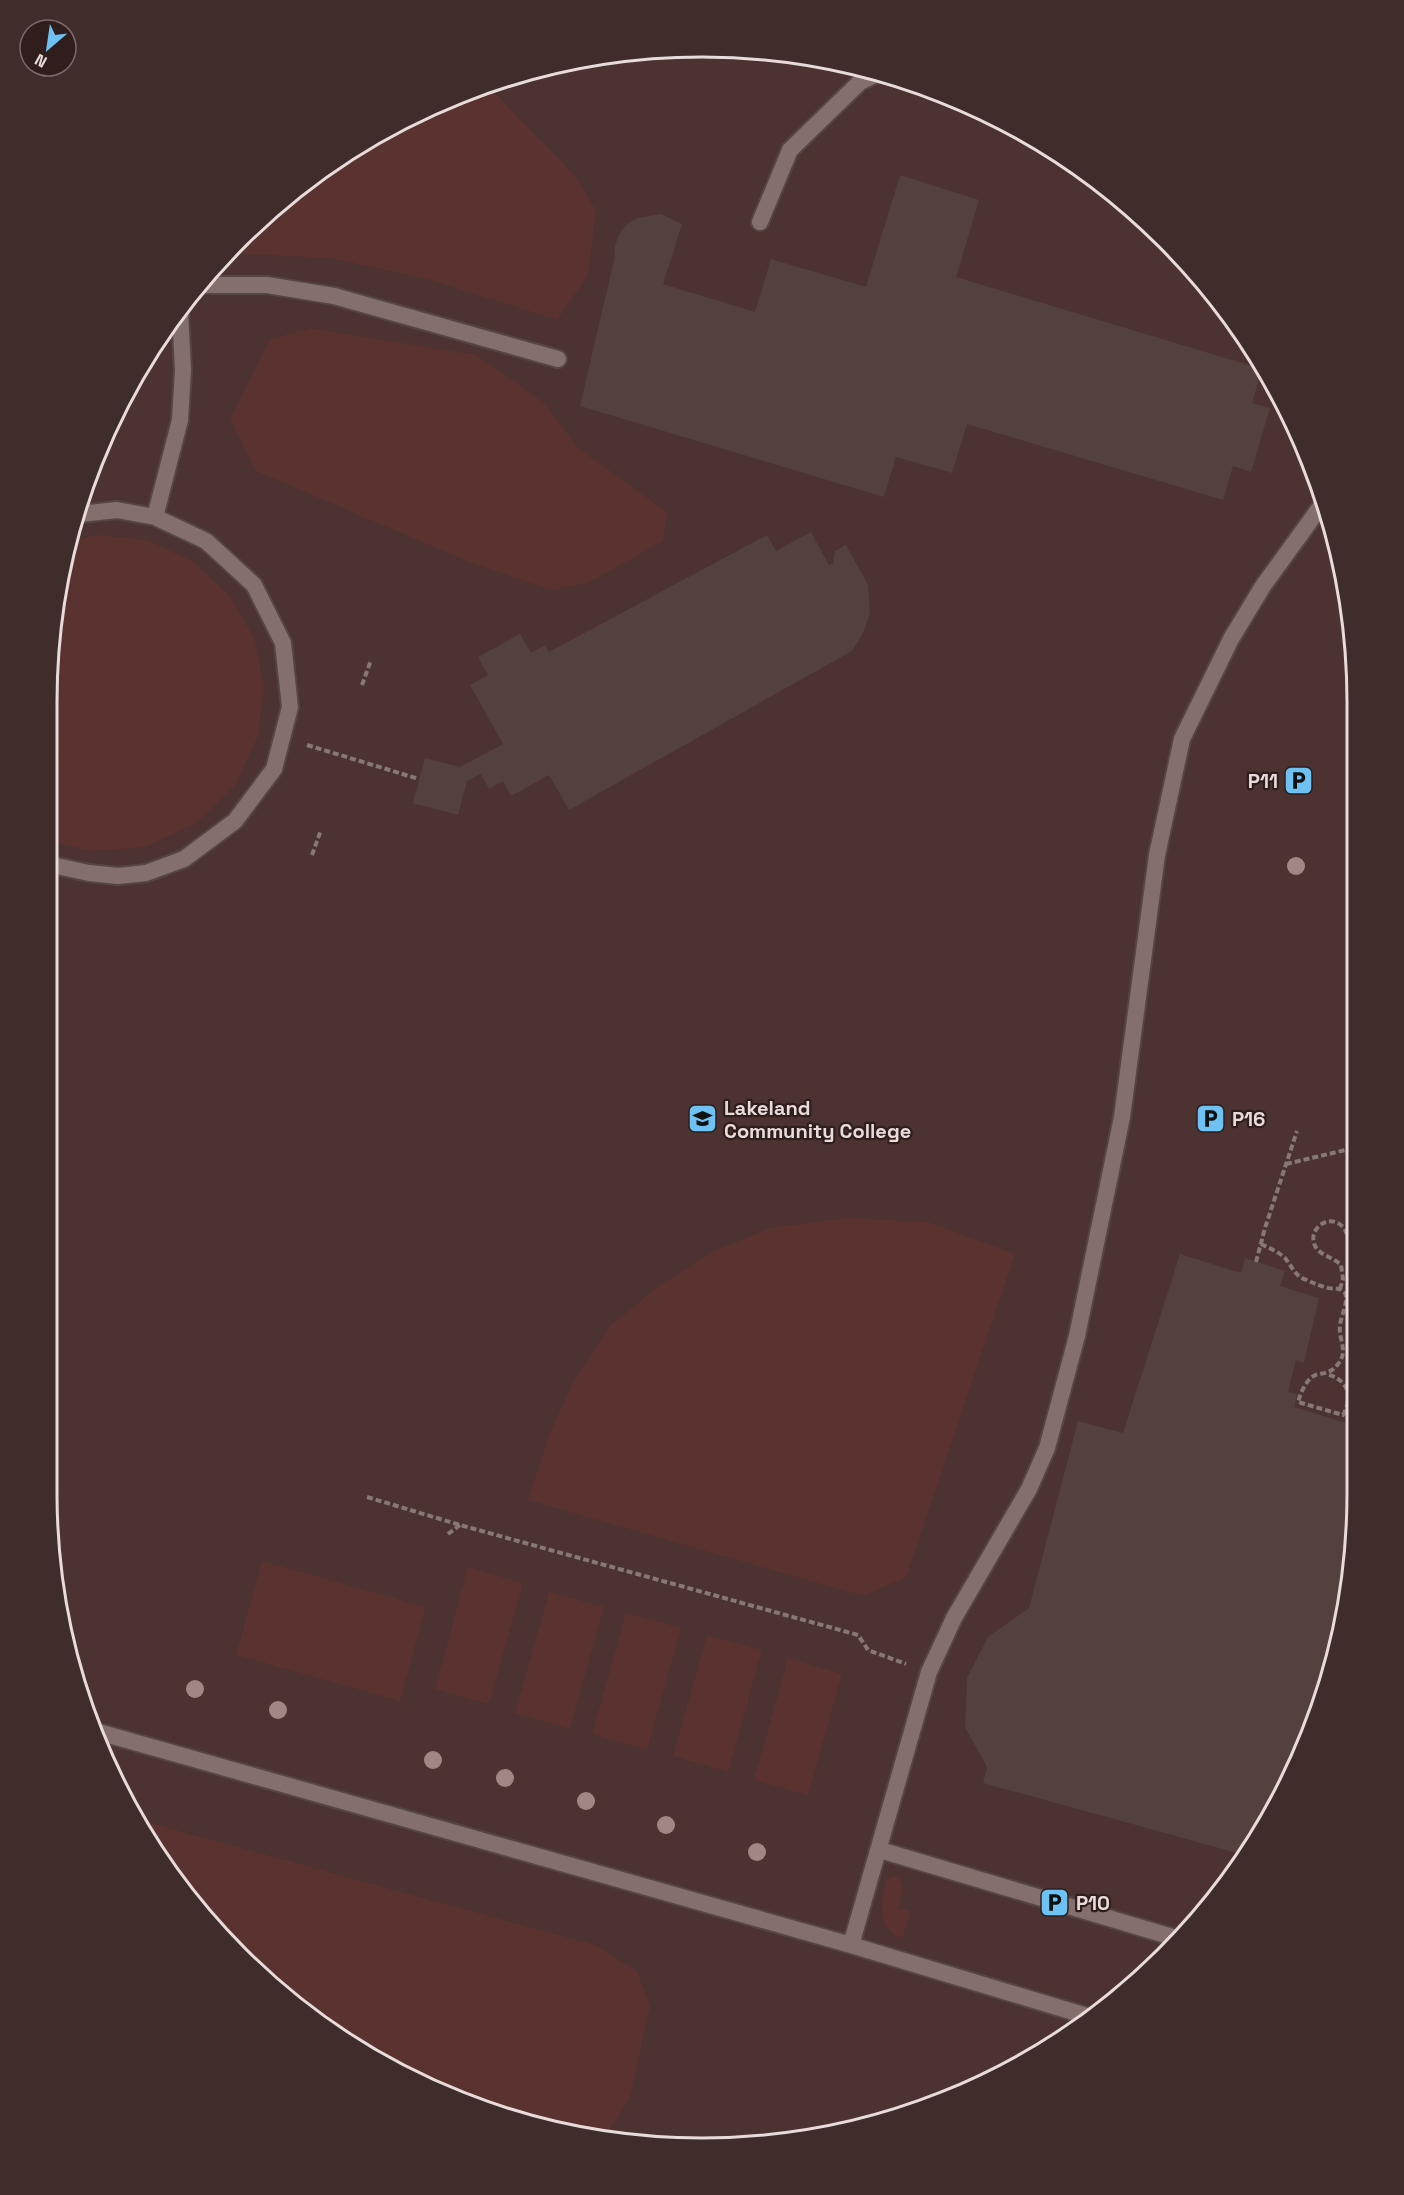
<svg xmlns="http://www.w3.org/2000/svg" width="1404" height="2195" viewBox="0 0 1404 2195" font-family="'Space Grotesk',sans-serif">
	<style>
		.built { fill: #4c3230 }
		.green { fill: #5a3330 }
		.building { fill: #54403d }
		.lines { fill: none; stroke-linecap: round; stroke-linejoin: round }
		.lane-casing { stroke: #554644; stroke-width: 20 }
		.path { stroke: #877775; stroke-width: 4; stroke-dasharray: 6 3; stroke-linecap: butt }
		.lane { stroke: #856f6d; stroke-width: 16 }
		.tree { fill: #a18784 }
		.labels { text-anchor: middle; stroke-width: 4.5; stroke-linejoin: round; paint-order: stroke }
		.poi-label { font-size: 20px; font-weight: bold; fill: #e8dcda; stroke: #301e1d; text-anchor: start }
		.rim { fill: none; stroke: #e8dcda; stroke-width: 3 }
	</style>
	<rect width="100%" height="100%" fill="#3b2826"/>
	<!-- built -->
	<path class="built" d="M659,48L787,52L912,81L1029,134L1134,209L1222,303L1290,412L1335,533L1356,659L1352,1578L1307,1744L1247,1857L1195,1925L1066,2038L953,2098L872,2126L787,2143L659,2147L491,2114L375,2061L303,2013L209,1925L157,1857L81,1703L52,1579V616L97,451L134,374L209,270L303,182L412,114L532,69Z"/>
	<!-- green -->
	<path class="green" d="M488,86L575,176L596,210L588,275L557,320L427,279L331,258L227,253L303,182L412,114Z
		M311,328L476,355L544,403L578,448L667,512L663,541L590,582L551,590L469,562L256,471L230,419L270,339Z
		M97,535L147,540L192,561L229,595L254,638L264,687L258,736L235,786L195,824L145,847L90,851L52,841V616L73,540Z
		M845,1218L928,1222L1015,1254L906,1577L863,1596L528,1500L548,1438L573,1382L610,1326L663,1283L716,1250L771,1228Z
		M262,1561L426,1607L400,1701L236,1655Z
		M468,1567L523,1583L489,1704L435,1689Z
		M549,1592L604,1607L570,1729L515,1713Z
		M626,1613L681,1628L647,1750L592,1734Z
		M707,1635L762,1650L728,1772L673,1756Z
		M788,1658L842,1674L808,1795L754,1780Z
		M139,1820L595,1945L637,1971L650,2006L630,2097L606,2136L491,2114L375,2061L303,2013L209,1925L157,1857Z
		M894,1876L899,1878L903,1886L898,1908L911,1911L904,1934L899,1938C877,1926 880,1900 887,1880Z"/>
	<!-- building -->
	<path class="building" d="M900,175L979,200L956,277L1262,369L1252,403L1270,408L1251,472L1233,466L1223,500L967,424L952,473L896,457L884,497L580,406L614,260L615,246L619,234L627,224L638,218L661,214L682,224L663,284L755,312L771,259L866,287Z
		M811,532L829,565L833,563L835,551L846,545L868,585L870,613L863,633L852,651L569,810L549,775L511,796L503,781L489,789L481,774L467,781L458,815L413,803L425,758L460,767L503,744L470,685L488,675L478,657L520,634L531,653L545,645L549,652L767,535L776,551Z
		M1180,1254L1241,1273L1245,1258L1285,1271L1280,1286L1319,1298L1304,1363L1296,1360L1288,1392L1297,1394L1294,1407L1353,1425L1352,1578L1307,1744L1248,1856L983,1783L987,1767L965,1727L967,1678L988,1637L1029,1608L1078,1421L1123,1433Z"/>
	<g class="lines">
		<defs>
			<path id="lane" d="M760,222L790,150L860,82L878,73
				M198,285H267L334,296L558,359
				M155,517L180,420L183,370L180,311
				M52,865L89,873L118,876L146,873L184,859L235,821L274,769L290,707L283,643L254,585L228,561L206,541L155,517L117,510L80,514
				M95,1731L851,1945L1090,2017
				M880,1850L1179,1939
				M851,1945L929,1672L954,1618L1029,1489L1047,1448L1077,1336L1122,1117L1157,855L1182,739L1231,639L1263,586L1324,502"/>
		</defs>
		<!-- lane casing -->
		<use href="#lane" class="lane-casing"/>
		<!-- path -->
		<path class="path" d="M362,685L371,660
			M307,745L419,779
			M312,855L321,830
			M1286,1164L1354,1148
			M1261,1244C1269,1248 1279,1252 1285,1258C1292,1266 1295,1277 1307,1280C1313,1283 1318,1285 1324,1287C1330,1290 1340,1286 1345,1293C1349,1301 1341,1316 1340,1325C1338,1339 1349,1351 1338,1364C1333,1371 1327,1373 1319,1374C1307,1376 1301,1392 1298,1402L1343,1415C1354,1395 1347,1379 1326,1374
			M1256,1262L1265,1228L1297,1131
			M1340,1289L1343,1279L1341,1265C1334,1258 1323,1256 1317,1249C1304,1232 1328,1211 1343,1227C1349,1234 1348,1245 1353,1253
			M367,1497L460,1525L858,1635L868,1650L906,1664
			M448,1534L460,1525"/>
		<!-- lane -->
		<use href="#lane" class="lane"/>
	</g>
	<!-- trees -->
	<g class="tree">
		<circle cx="1296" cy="866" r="9"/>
		<circle cx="195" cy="1689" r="9"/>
		<circle cx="278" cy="1710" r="9"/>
		<circle cx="433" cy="1760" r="9"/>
		<circle cx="505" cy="1778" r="9"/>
		<circle cx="586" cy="1801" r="9"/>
		<circle cx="666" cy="1825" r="9"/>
		<circle cx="757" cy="1852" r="9"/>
	</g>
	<!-- icons -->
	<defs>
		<symbol id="parking-square" viewBox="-11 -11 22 22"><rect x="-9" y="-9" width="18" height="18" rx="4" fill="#6dc2f3" stroke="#301e1d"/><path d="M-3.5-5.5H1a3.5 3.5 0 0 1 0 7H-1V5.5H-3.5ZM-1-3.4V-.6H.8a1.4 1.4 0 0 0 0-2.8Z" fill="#111"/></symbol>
		<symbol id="university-square" viewBox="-11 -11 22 22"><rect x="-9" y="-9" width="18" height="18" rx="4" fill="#6dc2f3" stroke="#301e1d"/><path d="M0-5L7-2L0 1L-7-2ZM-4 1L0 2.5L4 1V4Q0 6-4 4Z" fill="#111"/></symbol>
	</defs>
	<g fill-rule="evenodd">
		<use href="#parking-square" x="1282" y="764" width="33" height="33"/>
		<use href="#university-square" x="686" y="1102" width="33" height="33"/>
		<use href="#parking-square" x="1194" y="1102" width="33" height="33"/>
		<use href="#parking-square" x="1038" y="1886" width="33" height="33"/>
	</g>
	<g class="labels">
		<!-- poi labels -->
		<g class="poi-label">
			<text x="1278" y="788" text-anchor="end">P11</text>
			<text x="724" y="1115">Lakeland<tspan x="724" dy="23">Community College</tspan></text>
			<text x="1232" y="1126">P16</text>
			<text x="1076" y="1910">P10</text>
		</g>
	</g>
	<!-- crop -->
	<path d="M0 0H1404V2195H0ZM702 57H702A645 645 0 0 1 1347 702V1493A645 645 0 0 1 702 2138H702A645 645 0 0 1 57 1493V702A645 645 0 0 1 702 57Z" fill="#3f2d2c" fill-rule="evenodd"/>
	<path class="rim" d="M702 57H702A645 645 0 0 1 1347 702V1493A645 645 0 0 1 702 2138H702A645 645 0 0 1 57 1493V702A645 645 0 0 1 702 57Z"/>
	<!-- north arrow -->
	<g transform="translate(48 48) rotate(209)"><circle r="28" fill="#301e1d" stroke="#7a6a69" stroke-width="1.5"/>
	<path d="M0-4.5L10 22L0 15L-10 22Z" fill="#6dc2f3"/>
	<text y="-9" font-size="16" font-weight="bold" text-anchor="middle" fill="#e8dcda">N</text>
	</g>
</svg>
